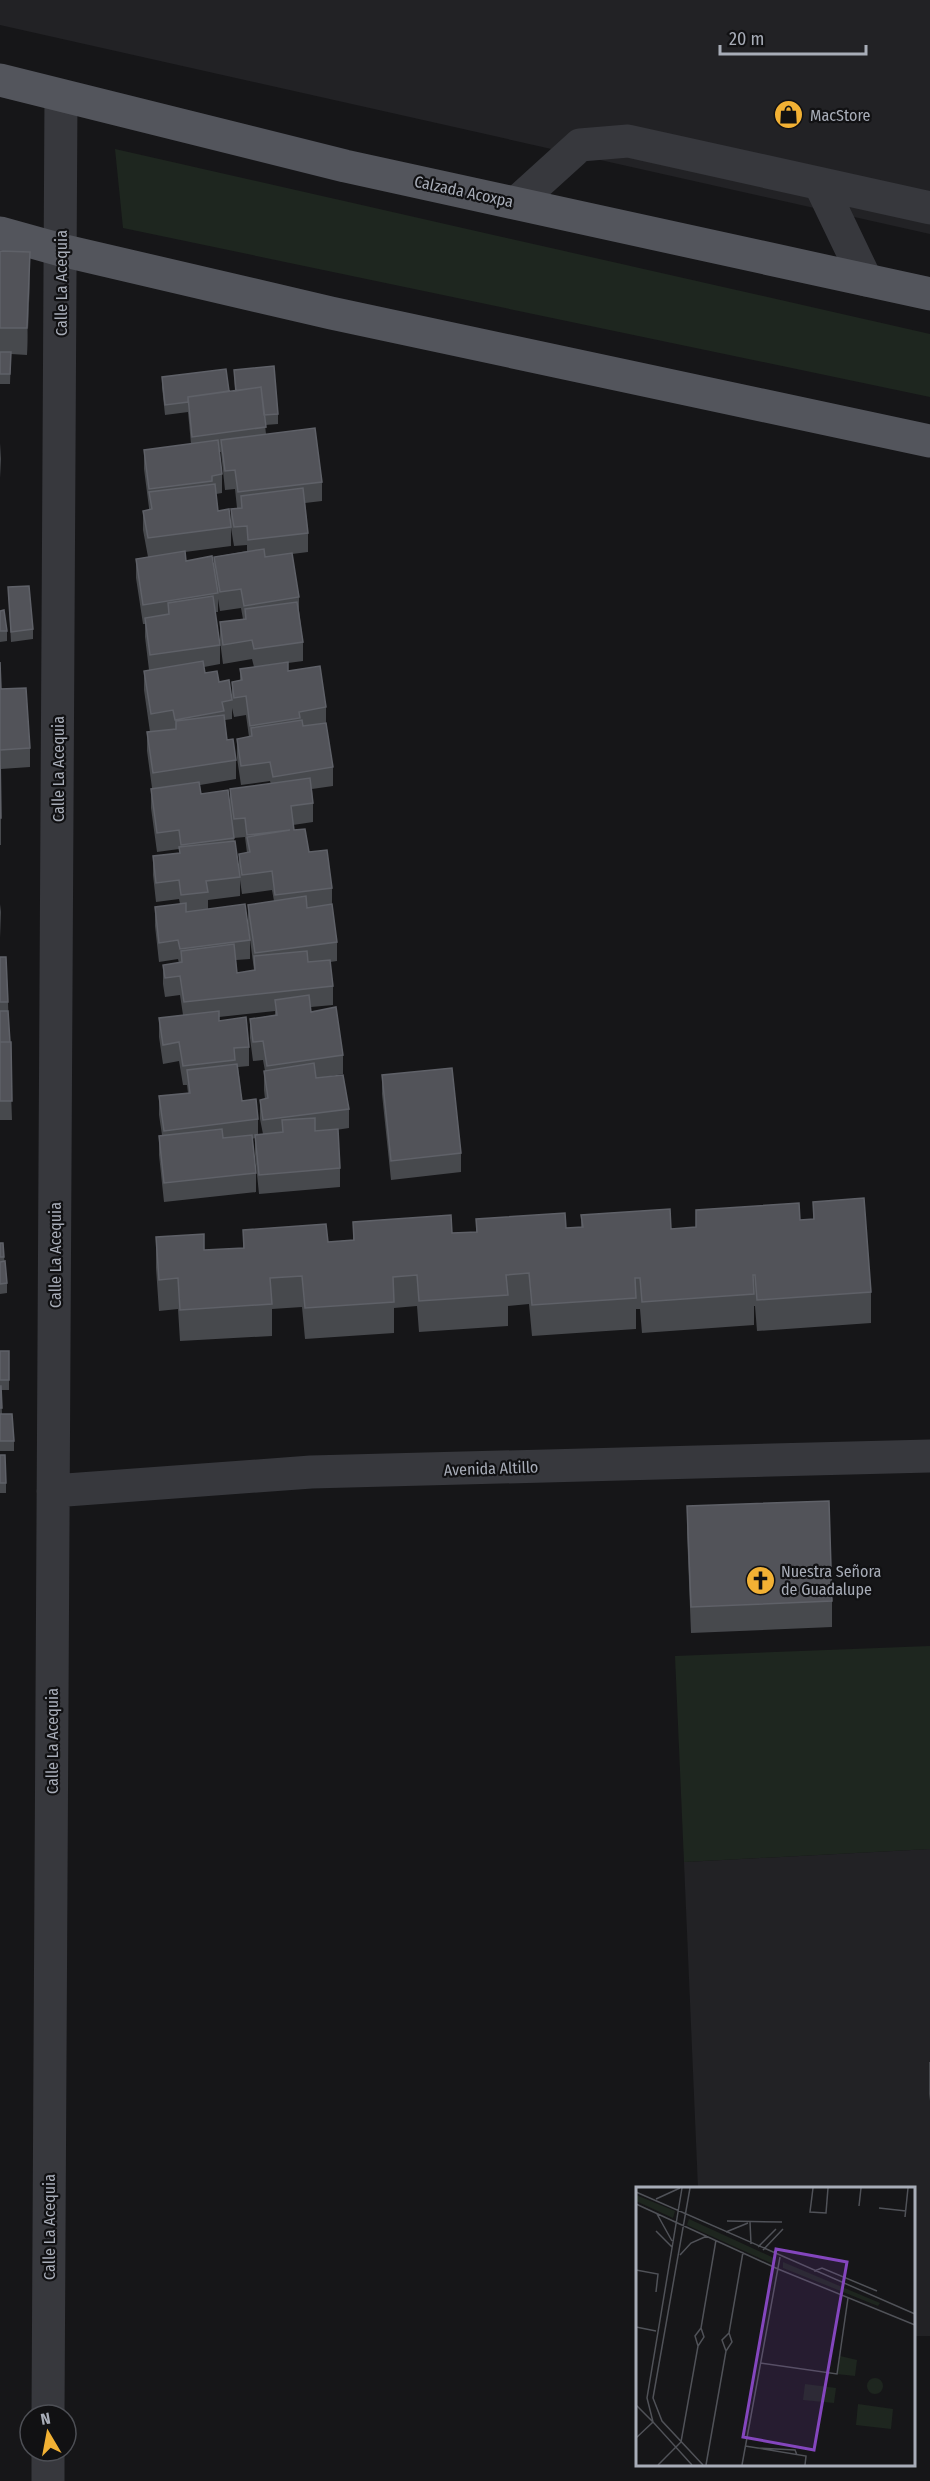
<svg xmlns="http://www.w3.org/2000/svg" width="930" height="2481" viewBox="0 0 930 2481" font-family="'Fira Sans Condensed',sans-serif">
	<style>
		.built { fill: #222225 }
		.green { fill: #1e261f }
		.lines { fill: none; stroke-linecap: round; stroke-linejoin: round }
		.minor { stroke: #37383d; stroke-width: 33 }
		.major { stroke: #53555c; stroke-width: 33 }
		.wall { fill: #47494d; fill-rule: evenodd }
		.shaded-wall { fill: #2f3033 }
		.building { fill: #525359; stroke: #5f6168; stroke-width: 1.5 }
		.labels { text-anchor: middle; stroke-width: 4.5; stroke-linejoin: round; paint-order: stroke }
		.poi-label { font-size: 16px; fill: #a8adb8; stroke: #111113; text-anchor: start }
		.street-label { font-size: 16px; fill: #a8adb8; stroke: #111113 }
		.inset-road { fill: none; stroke: #505258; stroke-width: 1.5 }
		.view { fill: #8446be; fill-opacity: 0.15; stroke: #8446be; stroke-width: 3 }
		.inset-edge { fill: none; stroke: #a8adb8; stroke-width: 3 }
	</style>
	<rect width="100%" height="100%" fill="#161618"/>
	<!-- built -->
	<path class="built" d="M0,0H930V234L0,25Z
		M930,1849V2336H914V2188H698L684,1862Z"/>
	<!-- green -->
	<path class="green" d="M115,149L930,334V397L123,228Z
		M930,1646V1849L684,1862L675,1656Z"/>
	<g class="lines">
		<!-- minor -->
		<path class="minor" d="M820,184L866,280
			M516,203L580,145L628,141L930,208
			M53,1491L311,1472L930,1456
			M48,2415L61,96
			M48,2481V2451"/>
		<!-- major -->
		<path class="major" d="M0,80L345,166L930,294
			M0,233L61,250L331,313L930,441"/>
	</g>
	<!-- wall -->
	<path class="wall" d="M0,251L30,278L27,355L11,354L10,384H0Z
		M234,370L278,414V424L265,425L266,434L322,482V501L305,503L308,533V552L292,554L299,597V611L303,642V661L288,663V671L326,707V723L333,767V786L312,789L313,803V822L293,825L294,830L332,888V906L337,942V961L330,962L333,986V1005L311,1007V1012L343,1055V1074L325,1077L349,1109V1128L336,1130L340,1168V1187L259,1194L255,1154V1138L252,1139L256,1173V1192L164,1202L159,1155V1136L162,1135L159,1115V1096L188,1093L187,1085H183L179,1061L163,1064L159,1037V1018L183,1015L180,995L165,997L163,984V965L179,963L178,959L159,962L155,926V907L180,904L179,899L156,902L153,875V856L179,853V849L157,852L151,808V789L152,788L147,751V732H150L144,690V671L149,670L145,637V624H143L136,578V559L148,557L143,530V511L149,510V508L144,469V450L191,444L188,412L165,415L162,387V377L229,391H235ZM219,452H221L225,490L235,489L237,508L231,509V526L218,511L216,494L222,493V474ZM231,528L234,546L247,545V551L214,557V570L186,561L185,552L231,546ZM218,599L220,611L241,608L243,619L220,622V641L223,664L252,659L254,667L240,669V680L232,682V695L205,673L204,667L220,664V645L215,612H218ZM232,708L234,717L246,715L249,737L237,739V758L241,785L270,781L271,784L230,789V801L201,794L200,785L236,779V760L227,740L225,720L232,719ZM245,837L247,853L239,854V870L234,838ZM240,880L242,894L272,890L274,901L248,905V924L254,970L237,973L236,960L250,959V940L208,909V900L240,896ZM275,1011V1015L250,1019V1038L253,1061L263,1060L265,1071H264V1090L265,1099L260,1100V1119L263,1134L258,1135V1119L242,1101L238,1067L249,1066V1047L219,1021V1017Z
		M0,443L1,459L0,478Z
		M8,587L33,629V639L11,642Z
		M0,611L7,631V641L0,642Z
		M0,662L1,689L30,748V767L1,769V845H0Z
		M0,904L1,912L0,938Z
		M0,957L8,1002L12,1120H0Z
		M382,1075L461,1153V1172L391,1180L382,1094Z
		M813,1202L871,1292V1323L757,1331L755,1306H754V1325L642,1333L640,1309H636V1329L532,1336L529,1304L508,1306V1326L419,1332L417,1306L394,1308V1333L305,1339L302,1307L272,1309V1336L180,1341L178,1309L159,1311L156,1268V1237L204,1250L243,1248V1230L328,1242L353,1240V1222L452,1233L476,1232V1219L566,1228L581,1227V1215L671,1229L696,1227V1210L800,1220L813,1219Z
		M0,1243L4,1257L7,1283V1293L0,1294Z
		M0,1351H9V1390H1L2,1414L14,1441V1451H0Z
		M0,1455L6,1483V1493H0Z
		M687,1506L832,1601V1627L691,1633L687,1532Z
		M929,2062H930V2101L929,2094Z"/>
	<!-- shaded-wall -->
	<path class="shaded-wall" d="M30,252V278L27,355V328Z"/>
	<!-- building -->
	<path class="building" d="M0,251L30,252L27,328H0Z
		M0,352H11L10,374H0Z
		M274,366L278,414L264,415L261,387L236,391L234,370Z
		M226,369L229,391L188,397V402L165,405L162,377Z
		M261,387L266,427L192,437L188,397Z
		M315,428L322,482L238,492L235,470L225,471L221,440Z
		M218,440L222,474L212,476V481L149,489L144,450Z
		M215,484L218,511L229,509L231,527L148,538L143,511L152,509L149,492Z
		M303,488L308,533L248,540L247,526L234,527L231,509L242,508L241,496Z
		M264,549L265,557L292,553L299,597L244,606L241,589L220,592L214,557Z
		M185,551L186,561L212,556L218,593L143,605L136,559Z
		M29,586L33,629L11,632L8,587Z
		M213,596L220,645L150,655L145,618L169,614L168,603Z
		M297,602L303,642L254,649L252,640L223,645L220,622L246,619L245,609Z
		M4,610L7,631H0V611Z
		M203,661L205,673L217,671L219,682L229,680L232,700L222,702L224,711L175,720L173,710L151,714L144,671Z
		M0,662L1,689H0Z
		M288,662V671L320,666L326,707L299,712L300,718L250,726L246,696L234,698L232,682L242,680L240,669Z
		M26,688L30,748L0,750V689Z
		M224,715L227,740L233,739L236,760L153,773L147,732L176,729V721Z
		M302,720L303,726L326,723L333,767L273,777L270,762L241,766L237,739L252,736L251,728Z
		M0,749L1,818H0Z
		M310,778L313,803L291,806L294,830L305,829L309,852L327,850L332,888L275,895L272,871L242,875L239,854L250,852L247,837L290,830L247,835L245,818L234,819L230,789Z
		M199,782L201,794L228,790L234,838L181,845L179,830L157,833L151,789Z
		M235,841L240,877L206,881L208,892L181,895L179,880L156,883L153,856L180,853L179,847Z
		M306,896L307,908L332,904L337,942L255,953L248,905Z
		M186,903V912L245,904L250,940L180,949L178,940L159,943L155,907Z
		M234,944L237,973L255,970L254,956L307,951L308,962L330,960L333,986L184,1002L180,976L165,978L163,965L182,962L181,951Z
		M0,957H6L8,1002H0Z
		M309,995L311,1012L336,1007L343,1055L267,1066L263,1041L253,1042L250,1019L277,1015L275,1000Z
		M0,1011H8L10,1042H0Z
		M219,1011V1021L246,1017L249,1047L234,1048L235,1060L183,1066L179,1042L163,1045L159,1018Z
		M0,1042H11L12,1101H0Z
		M314,1063L316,1078L343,1075L349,1109L263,1120L260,1100L268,1098L264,1071Z
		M237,1064L242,1101L256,1099L258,1119L164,1131L159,1096L190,1093L187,1070Z
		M452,1068L461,1153L391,1161L382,1075Z
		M315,1118V1131L338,1129L340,1168L259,1175L255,1135L283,1132L282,1120Z
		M222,1129L223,1138L252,1135L256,1173L164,1183L159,1136Z
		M864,1198L871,1292L757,1300L755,1275H753L754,1294L642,1302L640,1278H635L636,1298L532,1305L529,1273L506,1275L508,1295L419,1301L417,1275L393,1277L394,1302L305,1308L302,1276L270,1278L272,1304L180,1310L178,1278L159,1280L156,1237L204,1234V1250L244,1248L243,1230L326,1224L328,1242L354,1240L353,1222L451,1215L452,1233L477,1232L476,1219L565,1213L566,1228L583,1227L581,1215L670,1209L671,1229L696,1227V1210L799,1203L800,1220L814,1219L813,1202Z
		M0,1243H3L4,1257H0Z
		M5,1261L7,1283L0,1284V1262Z
		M0,1351H9V1380H0Z
		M0,1386H1L2,1408H0Z
		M0,1414H12L14,1441H0Z
		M0,1455H5L6,1483H0Z
		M829,1501L832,1601L691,1607L687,1506Z"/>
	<!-- icons -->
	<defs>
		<symbol id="shop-disc" viewBox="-11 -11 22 22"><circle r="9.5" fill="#f2b134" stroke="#111113"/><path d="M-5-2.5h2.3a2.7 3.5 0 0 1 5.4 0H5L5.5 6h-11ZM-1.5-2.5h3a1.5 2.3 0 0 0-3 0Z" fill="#111"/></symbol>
		<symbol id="church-disc" viewBox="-11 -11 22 22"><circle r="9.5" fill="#f2b134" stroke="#111113"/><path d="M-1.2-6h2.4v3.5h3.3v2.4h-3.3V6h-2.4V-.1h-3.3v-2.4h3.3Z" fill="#111"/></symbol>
	</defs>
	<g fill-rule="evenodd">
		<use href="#shop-disc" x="772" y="98" width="33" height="33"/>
		<use href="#church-disc" x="744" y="1564" width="33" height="33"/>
	</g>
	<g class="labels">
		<!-- poi labels -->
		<g class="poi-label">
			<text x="810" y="121">MacStore</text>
			<text x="781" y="1577">Nuestra Señora<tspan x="781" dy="18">de Guadalupe</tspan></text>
		</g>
		<!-- street labels -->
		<g class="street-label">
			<text transform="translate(464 191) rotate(12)" y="6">Calzada Acoxpa</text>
			<text transform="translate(61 283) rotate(-90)" y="6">Calle La Acequia</text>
			<text transform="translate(58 769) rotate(-90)" y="6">Calle La Acequia</text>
			<text transform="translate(55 1255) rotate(-90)" y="6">Calle La Acequia</text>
			<text transform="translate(491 1468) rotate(-2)" y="6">Avenida Altillo</text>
			<text transform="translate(52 1741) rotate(-90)" y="6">Calle La Acequia</text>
			<text transform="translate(49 2227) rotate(-90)" y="6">Calle La Acequia</text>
		</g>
	</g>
	<!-- overview -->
	<g transform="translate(636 2187)">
		<rect width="279" height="279" fill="#161618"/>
		<path d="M0,8L39,24L37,31L0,14ZM53,32L138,71L137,77L51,38ZM147,75L244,116L242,119L147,81ZM204,169L221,173L219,189L201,187ZM231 199a8 8 0 1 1 16 0a8 8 0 1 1-16 0ZM169,197L200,201L198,216L167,213ZM222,217L257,222L255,242L220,238Z" fill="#1e261f"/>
		<path class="inset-road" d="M46,1L11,211L17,235L56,278M54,1L17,211L26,234L67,278M177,1L174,25L190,26L192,1M0,5L279,127M20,12L44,1M0,17L142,82L279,138M223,19L225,1M243,21L270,24M21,27L36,54M269,30L272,1M91,34L146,35M114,35L115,57M20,44L36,60M90,45L112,36M122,60L140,42M127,63L147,42M44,68L55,56L71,49M0,83L22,87L20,105M178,84L186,81L241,104M0,140L20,144M62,159L59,149L65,141M90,164L86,153L93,146M124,176L201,187L212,111M0,218L17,235L0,251M109,259L170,269L169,278M121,261L159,263L161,268M22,278L45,255L62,159L68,150L65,141L80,53M70,278L90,164L96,155L93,146L107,65M106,278L144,70"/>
		<path class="view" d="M140,62L211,75L178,263L107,250Z"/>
		<rect width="279" height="279" class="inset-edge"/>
	</g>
	<!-- north arrow -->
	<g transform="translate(48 2433) rotate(350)"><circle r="28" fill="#111113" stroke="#4d4f55" stroke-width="1.5"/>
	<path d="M0-4.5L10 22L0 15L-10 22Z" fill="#f2b134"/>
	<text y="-9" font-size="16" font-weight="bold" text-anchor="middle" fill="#a8adb8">N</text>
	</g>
	<!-- scale -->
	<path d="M720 45v9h146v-9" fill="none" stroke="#a8adb8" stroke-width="3"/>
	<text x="729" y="45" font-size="18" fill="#a8adb8" stroke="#111113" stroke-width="4.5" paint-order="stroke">20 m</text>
</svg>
